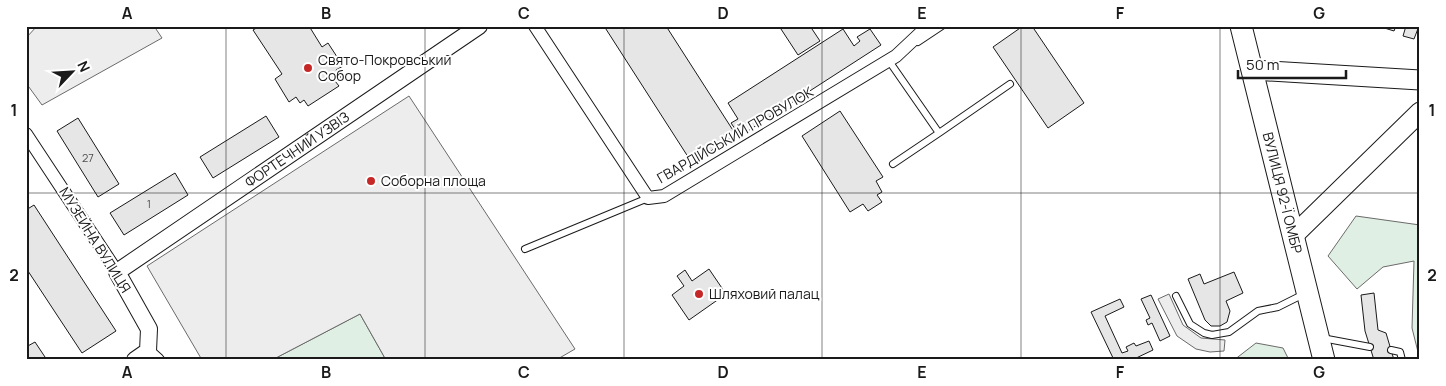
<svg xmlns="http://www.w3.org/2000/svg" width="1446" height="386" viewBox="0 0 1446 386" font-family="Manrope,sans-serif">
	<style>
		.green { fill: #e0efe3; stroke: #6a6a6a }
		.parking { fill: #ededed; stroke: #6a6a6a }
		.building { fill: #e6e6e6; stroke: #1a1a1a }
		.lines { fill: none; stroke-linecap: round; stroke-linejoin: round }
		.service-casing { stroke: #1a1a1a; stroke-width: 8 }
		.minor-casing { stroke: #1a1a1a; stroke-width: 14 }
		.tertiary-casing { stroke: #1a1a1a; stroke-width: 18 }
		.secondary-casing { stroke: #1a1a1a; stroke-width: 21 }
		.trunk-casing { stroke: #1a1a1a; stroke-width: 23 }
		.service { stroke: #fff; stroke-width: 6 }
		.minor { stroke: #fff; stroke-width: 12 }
		.tertiary { stroke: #fff; stroke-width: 16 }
		.secondary { stroke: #fff; stroke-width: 19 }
		.trunk { stroke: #fff; stroke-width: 21 }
		.grid { fill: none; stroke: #1a1a1a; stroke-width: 1; stroke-opacity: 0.55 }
		.poi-dot { fill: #c62828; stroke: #fff; stroke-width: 2 }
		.labels { text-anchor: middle; stroke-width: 4; stroke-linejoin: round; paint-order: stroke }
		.number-label { font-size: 11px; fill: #4d4d4d }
		.poi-label { font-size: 14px; fill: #1a1a1a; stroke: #fff; text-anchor: start }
		.street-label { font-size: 14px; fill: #1a1a1a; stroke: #fff }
		.neatline { fill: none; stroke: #1a1a1a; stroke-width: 2 }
		.grid-label { font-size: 16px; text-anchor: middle; font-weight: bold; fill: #1a1a1a }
	</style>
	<rect width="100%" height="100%" fill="#fff"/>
	<!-- green -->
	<path class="green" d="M1356,216L1420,225V360L1412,328L1414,261L1383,267L1357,289L1328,256Z
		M360,314L386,360H272Z
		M1256,343L1283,348L1289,360H1234Z"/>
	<!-- parking -->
	<path class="parking" d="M37,26H154L162,38L42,105L26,83V38Z
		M409,96L575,349L556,360H386L360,314L272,360H202L147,266Z
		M1169,294L1183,325L1201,338L1225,340L1224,351L1210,352L1196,349L1177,336L1158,299Z"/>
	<!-- building -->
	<path class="building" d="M260,26H309L322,47L328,43L343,66L336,70L341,77L335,81L339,86L308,106L304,100L300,103L296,97L289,102L275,79L282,74L253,30Z
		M604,26H666L736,135L692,163Z
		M779,26H810L820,41L798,55Z
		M1023,26H1032L1084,103L1048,128L993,47Z
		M1378,26H1396L1394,31Z
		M1406,26H1419L1414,39L1403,36Z
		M843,29L854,46L860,41L857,37L870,29L881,45L740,136L731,123L738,119L728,103Z
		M840,111L883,177L876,181L882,192L877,195L882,202L868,211L863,204L850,212L802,136Z
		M266,116L279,137L213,178L200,157Z
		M78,118L119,184L98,197L57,131Z
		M175,173L188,195L124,235L110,213Z
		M34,205L116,331L82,353L26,268V210Z
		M709,269L726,294L689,320L672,295L684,286L677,276L685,270L692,281Z
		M1234,272L1243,293L1226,301L1230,311L1227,322L1220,326H1211L1205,320L1188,279L1200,274L1204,284Z
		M1374,293L1378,330L1386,333L1394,360H1374L1365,331L1361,295Z
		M1151,295L1170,336L1160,341L1152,323L1148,325L1146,320L1150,318L1141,299Z
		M1120,299L1124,307L1105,316L1122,353L1128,351L1126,347L1134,343L1136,346L1149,341L1153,350L1132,360H1114L1091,312Z
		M35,342L47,360H26V347Z"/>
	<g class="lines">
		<defs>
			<path id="service" d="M918,42L942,26
				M889,61L939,133L1010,84
				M893,164L939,133
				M525,249L648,198
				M1176,296L1190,324L1204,333L1212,335L1229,332L1258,311L1278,307L1304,294
				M1322,338L1370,347
				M1391,350L1400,352L1402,360"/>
			<path id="minor" d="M535,26L648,198L664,196L896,56L928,26
				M26,134L117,272
				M148,351L158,360"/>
			<g id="tertiary">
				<path id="s1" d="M135,360L148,351L149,329L117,272L479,26"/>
			</g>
			<path id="secondary" d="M1253,70L1420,80
				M1293,236L1420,112"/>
			<g id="trunk">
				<path id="s2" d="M1241,26L1324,360"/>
			</g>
		</defs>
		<!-- service casing -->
		<use href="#service" class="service-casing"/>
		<!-- minor casing -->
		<use href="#minor" class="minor-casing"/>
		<!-- tertiary casing -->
		<use href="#tertiary" class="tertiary-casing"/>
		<!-- secondary casing -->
		<use href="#secondary" class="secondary-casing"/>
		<!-- trunk casing -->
		<use href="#trunk" class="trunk-casing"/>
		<!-- service -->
		<use href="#service" class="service"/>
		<!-- minor -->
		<use href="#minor" class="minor"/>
		<!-- tertiary -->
		<use href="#tertiary" class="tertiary"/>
		<!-- secondary -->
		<use href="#secondary" class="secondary"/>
		<!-- trunk -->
		<use href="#trunk" class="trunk"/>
	</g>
	<!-- grid -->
	<path class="grid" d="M226,26V360M425,26V360M624,26V360M822,26V360M1021,26V360M1220,26V360M26,193H1420"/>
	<!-- markers -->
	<g class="poi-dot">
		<circle cx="308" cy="68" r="5"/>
		<circle cx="371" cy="181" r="5"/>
		<circle cx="699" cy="294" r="5"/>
	</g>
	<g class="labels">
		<!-- number labels -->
		<g class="number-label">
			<text x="88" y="162">27</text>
			<text x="149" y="208">1</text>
		</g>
		<!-- poi labels -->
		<g class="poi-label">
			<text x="318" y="65">Свято-Покровський<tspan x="318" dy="16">Собор</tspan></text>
			<text x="381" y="186">Соборна площа</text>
			<text x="709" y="299">Шляховий палац</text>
		</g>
		<!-- street labels -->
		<g class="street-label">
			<text transform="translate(735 135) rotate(-30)" y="5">ГВАРДІЙСЬКИЙ ПРОВУЛОК</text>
			<text dy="5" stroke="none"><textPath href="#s1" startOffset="321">ФОРТЕЧНИЙ УЗВІЗ</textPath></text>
			<text dy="5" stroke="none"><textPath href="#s2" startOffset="172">ВУЛИЦЯ 92-Ї ОМБР</textPath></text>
			<text transform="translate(95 240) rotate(58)" y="5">МУЗЕЙНА ВУЛИЦЯ</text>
		</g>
	</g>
	<!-- border -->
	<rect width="1446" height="386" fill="none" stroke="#ffffff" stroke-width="55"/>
	<!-- north arrow -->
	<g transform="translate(72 72) rotate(65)" stroke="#ffffff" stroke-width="4" paint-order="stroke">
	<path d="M0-4L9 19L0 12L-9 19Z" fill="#1a1a1a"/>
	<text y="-8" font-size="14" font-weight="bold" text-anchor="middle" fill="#1a1a1a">N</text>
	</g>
	<!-- scale -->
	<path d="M1238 70v8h108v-8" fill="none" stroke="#1a1a1a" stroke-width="2.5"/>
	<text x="1246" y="70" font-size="15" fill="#1a1a1a" stroke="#ffffff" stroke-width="4" paint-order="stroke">50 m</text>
	<rect x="28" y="28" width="1390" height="330" class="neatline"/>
	<g class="grid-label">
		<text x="127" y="19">A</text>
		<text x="326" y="19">B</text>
		<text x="524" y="19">C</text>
		<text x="723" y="19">D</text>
		<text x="922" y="19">E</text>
		<text x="1120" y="19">F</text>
		<text x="1319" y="19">G</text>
		<text x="14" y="116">1</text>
		<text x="1432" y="116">1</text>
		<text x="14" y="281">2</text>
		<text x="1432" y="281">2</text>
		<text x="127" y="378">A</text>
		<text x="326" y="378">B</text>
		<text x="524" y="378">C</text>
		<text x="723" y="378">D</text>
		<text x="922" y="378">E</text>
		<text x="1120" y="378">F</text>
		<text x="1319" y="378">G</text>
	</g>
</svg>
